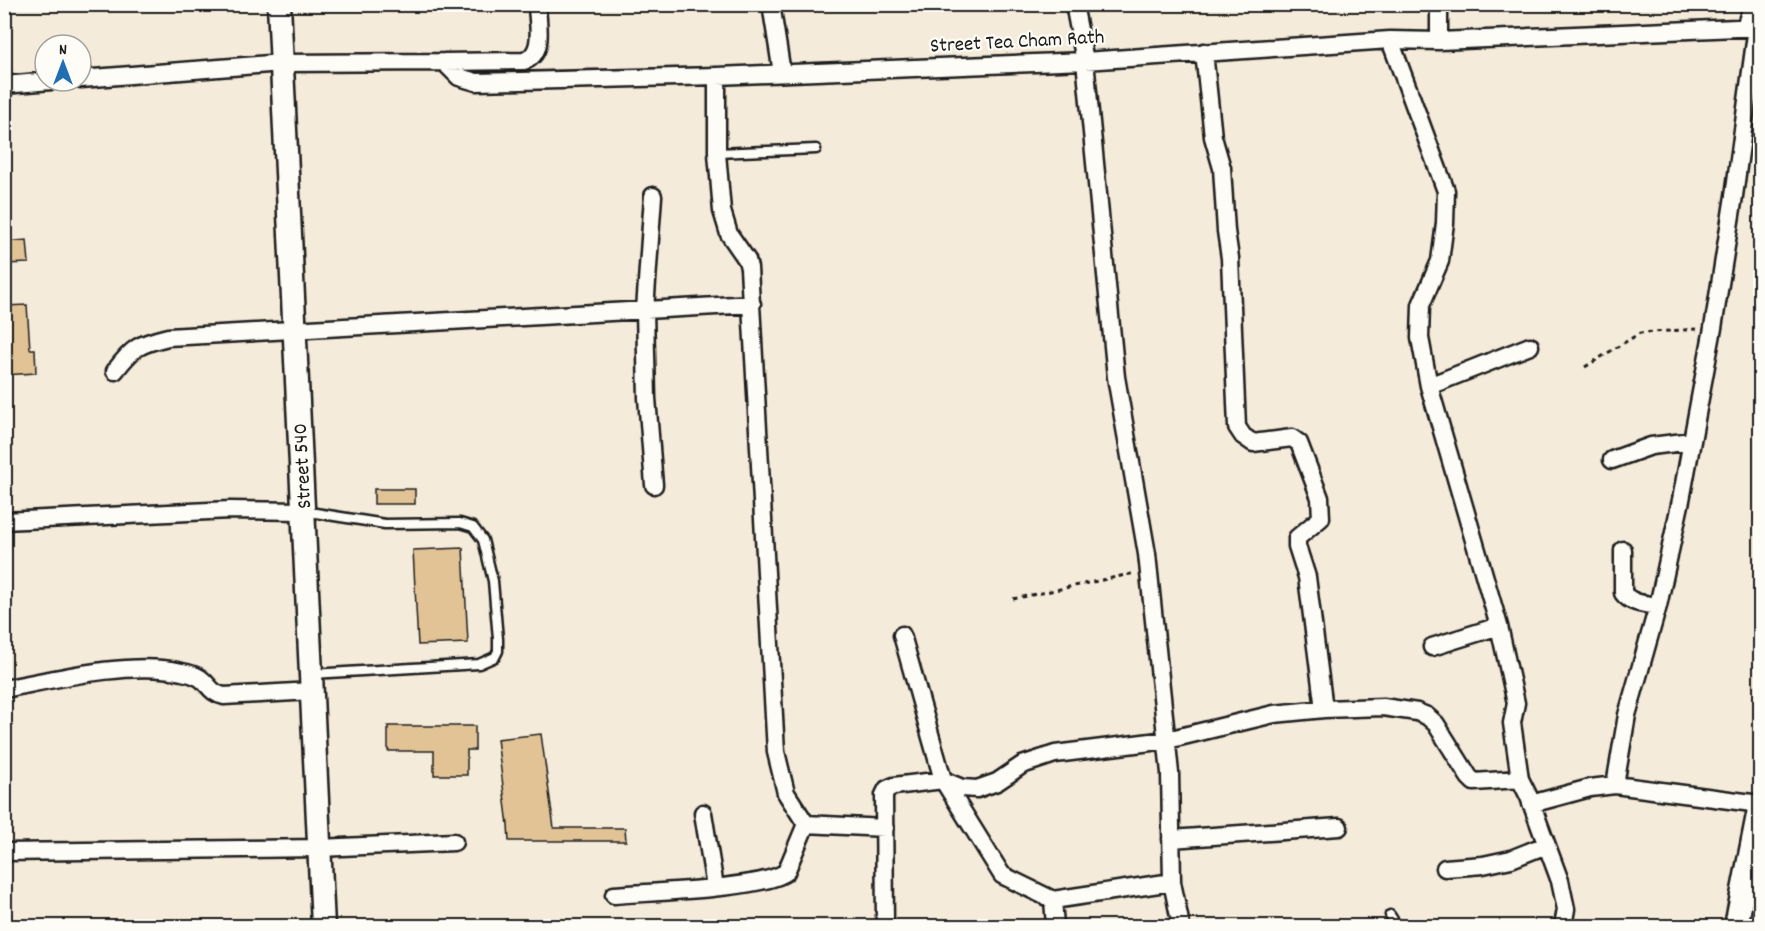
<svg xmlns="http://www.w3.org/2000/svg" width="1765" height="931" viewBox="0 0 1765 931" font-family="Dekko,sans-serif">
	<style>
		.building { fill: #e1c395; stroke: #1c1c1c; stroke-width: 1.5 }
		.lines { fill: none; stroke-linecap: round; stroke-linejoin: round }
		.lane-casing { stroke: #1c1c1c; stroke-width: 13 }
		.street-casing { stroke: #1c1c1c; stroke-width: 21 }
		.secondary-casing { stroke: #1c1c1c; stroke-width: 27 }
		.path { stroke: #1c1c1c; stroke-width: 3; stroke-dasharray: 4.5 4.5; stroke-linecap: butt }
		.lane { stroke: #fdfcf7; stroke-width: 8 }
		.street { stroke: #fdfcf7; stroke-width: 16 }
		.secondary { stroke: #fdfcf7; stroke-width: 22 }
		.labels { text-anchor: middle; stroke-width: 4.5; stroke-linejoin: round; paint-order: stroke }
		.street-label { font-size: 21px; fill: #1c1c1c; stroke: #fdfcf7 }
	</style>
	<rect width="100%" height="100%" fill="#f5ebda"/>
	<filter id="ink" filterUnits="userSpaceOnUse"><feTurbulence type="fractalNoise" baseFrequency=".0167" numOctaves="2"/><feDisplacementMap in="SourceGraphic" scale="12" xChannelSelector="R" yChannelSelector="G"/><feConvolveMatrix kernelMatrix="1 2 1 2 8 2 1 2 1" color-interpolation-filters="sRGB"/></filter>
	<g filter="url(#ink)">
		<!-- building -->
		<path class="building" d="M27,240L29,263L4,264V242Z
			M27,305L30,349H35L36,373L4,375V306Z
			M374,489H415V504H374Z
			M463,548L468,643L418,645L413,550Z
			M388,726H475V750H467V775H434V751H388Z
			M541,734L554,828H625L626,841H509L508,825L497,739Z"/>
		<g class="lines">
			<defs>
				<path id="lane" d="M717,153L816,149
					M303,511L385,524L460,523L473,527L483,540L493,581L498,639V651L495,657L479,664L312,674
					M1390,915L1397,926"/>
				<path id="street" d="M771,4L782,73
					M1074,4L1085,61L1116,377L1147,554L1170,773L1172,882L1181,926
					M1745,27L1753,4
					M1390,40L1446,191L1445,223L1440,261L1421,305L1420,338L1429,386L1499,626L1516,703L1512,723L1520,779L1529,797L1560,881L1566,909L1563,926
					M1439,41V4
					M1204,52L1213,137L1222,168L1226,231L1230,258L1237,427L1243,436L1253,443L1292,438L1299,443L1320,498L1321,518L1297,538V546L1307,577L1324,709
					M444,62L524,61C546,53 537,23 537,4
					M717,76V153L722,211L729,234L747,260L749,268L776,752L786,793L806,824
					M81,79L282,63L444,62L459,77L476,82L717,76L1085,61L1390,40L1439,41L1760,27
					M4,85L51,81
					M653,196L645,310L647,398L654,485
					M115,371C133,347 139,344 168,337L752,304
					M1429,386L1530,346
					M1612,460L1651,446L1692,441
					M4,521L230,510L303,511
					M1623,550V593C1631,604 1645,604 1658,606
					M902,635L943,780L1002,875L1053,900L1172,882
					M1432,647L1499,626
					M4,689C55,679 132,660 182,672C188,673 195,675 200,678C210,685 210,693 224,696L312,691
					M1615,785L1627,715L1658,606L1681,500L1713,328L1734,196L1757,27
					M1531,804L1590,788L1615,785L1760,804
					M703,813L715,887
					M806,824L885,828
					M1171,839L1339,827
					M4,852L319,848L454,842
					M1445,868L1483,865L1511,859L1546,845
					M614,895C649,892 763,889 786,872L806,824
					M1053,900L1055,926
					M885,926L884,795L887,789L894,786L943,780L962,788L977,789L997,782L1022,765L1055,754L1167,740L1274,714L1324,709L1383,707L1417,712L1427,716L1436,724L1469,777L1474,782L1520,779"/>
				<path id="secondary" d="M279,4L323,926
					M1736,926L1760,805"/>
			</defs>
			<!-- lane casing -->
			<use href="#lane" class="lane-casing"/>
			<!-- street casing -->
			<use href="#street" class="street-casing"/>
			<!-- secondary casing -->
			<use href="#secondary" class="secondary-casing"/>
			<!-- path -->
			<path class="path" d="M1585,367L1640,333L1697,329
				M1013,599L1135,573"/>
			<!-- lane -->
			<use href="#lane" class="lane"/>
			<!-- street -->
			<use href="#street" class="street"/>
			<!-- secondary -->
			<use href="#secondary" class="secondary"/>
		</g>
	</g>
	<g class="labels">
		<!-- street labels -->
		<g class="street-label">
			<text transform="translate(1017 40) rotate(-3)" y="7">Street Tea Cham Rath</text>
			<text transform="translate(301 466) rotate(-93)" y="7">Street 540</text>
		</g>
	</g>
	<!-- margin -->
	<rect width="1765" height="931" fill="none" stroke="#fdfcf7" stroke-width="24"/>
	<rect x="12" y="12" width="1741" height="907" fill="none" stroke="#1c1c1c" stroke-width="2" filter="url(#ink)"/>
	<!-- north arrow -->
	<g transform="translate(63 63)"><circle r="28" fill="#fdfcf7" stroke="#a3a29f" stroke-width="1.5"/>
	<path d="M0-4.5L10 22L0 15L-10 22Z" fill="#1f6fb2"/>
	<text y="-9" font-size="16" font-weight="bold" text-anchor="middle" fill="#1c1c1c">N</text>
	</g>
</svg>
